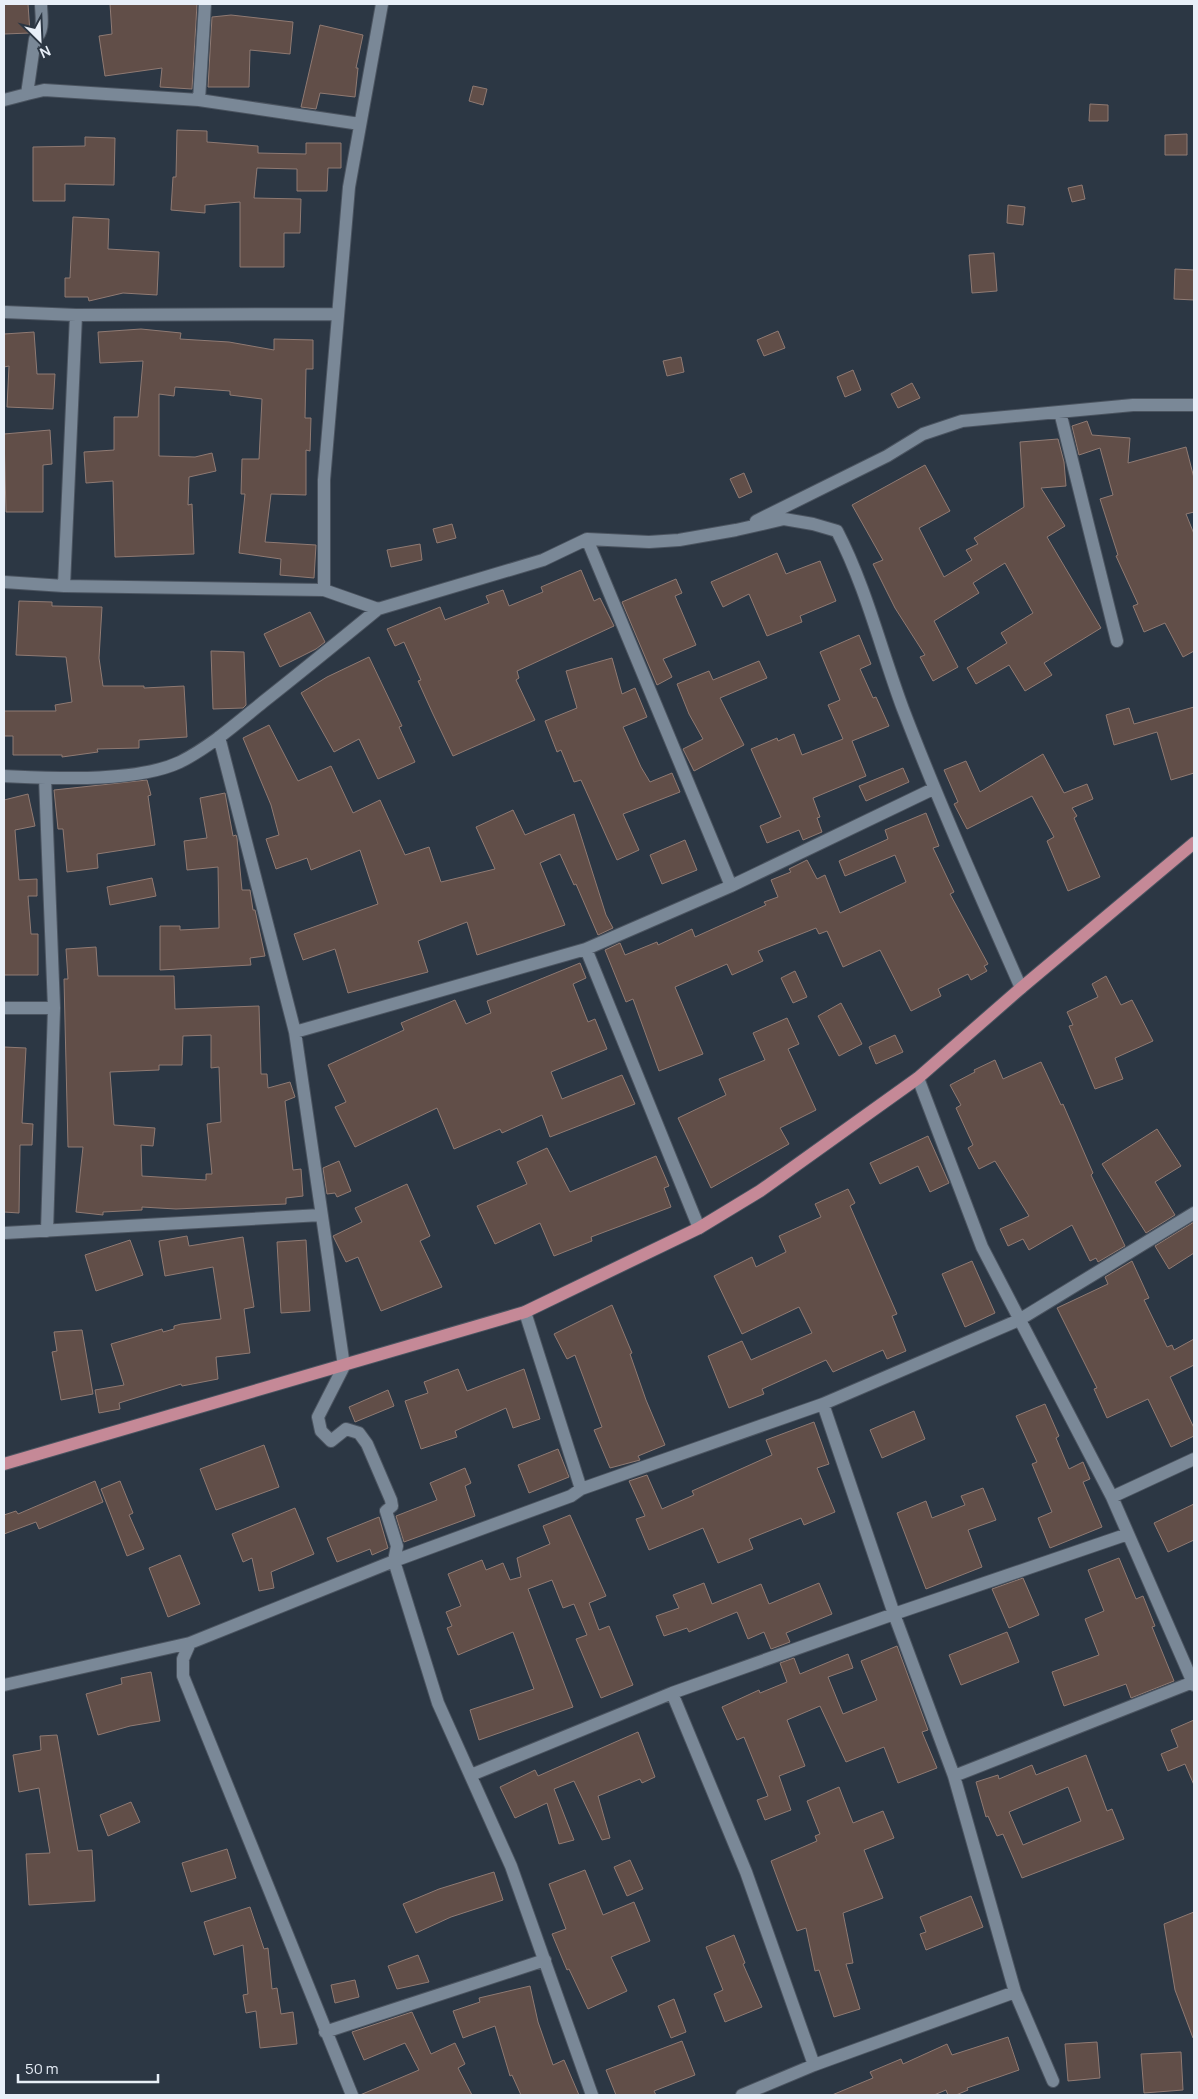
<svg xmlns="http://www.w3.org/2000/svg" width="1198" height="2099" viewBox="0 0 1198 2099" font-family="Manrope,sans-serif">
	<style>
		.building { fill: #614e48; stroke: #8f7a73; fill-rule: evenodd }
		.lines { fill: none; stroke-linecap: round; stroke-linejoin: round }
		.minor-casing { stroke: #4b5460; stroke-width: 14 }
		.major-casing { stroke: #4b5460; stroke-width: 14 }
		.minor { stroke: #7a8897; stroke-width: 12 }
		.major { stroke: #c58997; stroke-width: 12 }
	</style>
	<rect width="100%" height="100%" fill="#2c3744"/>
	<!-- building -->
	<path class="building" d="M4,4H28L30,33L4,34Z
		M110,4H197L192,89L160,87L162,68L105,76L99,36L112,34Z
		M231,15L293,22L290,54L250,50L249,87H208L212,17Z
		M320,25L363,35L356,68H358L355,97L320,93L316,109L301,107Z
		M473,86L487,89L483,105L469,101Z
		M1090,104L1108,105V121H1089Z
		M177,130L207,131V142L258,146V153L306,154V143H341V168H328L327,191H297V169L257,168L254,198L301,199L300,233H284V267H240V202L205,205V213L171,210L173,177H176Z
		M1187,134V155H1165V135Z
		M85,137L115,138L114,185L65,184V201H33V147L85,146Z
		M1082,185L1085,199L1072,202L1068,188Z
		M1008,205L1025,207L1023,225L1007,223Z
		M73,217L109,219L108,249L159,252L157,295L123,293L89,301L88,297H65V278H70Z
		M994,253L997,291L972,293L969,255Z
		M1175,269L1194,270V300L1174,299Z
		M141,329L181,333L180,339L229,342L274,350V339L313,340V369H306L305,418H311L310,451L306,450V495L271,494L265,542L316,545L314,578L280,575L281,559L239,553L245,494H241L242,459H259L262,399L230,395V391L175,387L174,396L159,394V456L195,457L212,453L216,471L189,477L188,505L192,504L194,554L115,557L113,481L86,483L84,452L114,450V417H138L143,361L100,363L98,332Z
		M778,331L785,348L764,356L757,340Z
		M34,332L37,374H55L53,409L7,407L9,366L4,367V334Z
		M681,357L684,372L667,376L663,361Z
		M853,370L861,390L845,397L837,377Z
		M912,383L920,398L898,408L891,394Z
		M1087,421L1092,435L1130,438L1128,463L1186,447L1194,478V512L1186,514L1194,534V651L1183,657L1165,623L1144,632L1133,606L1138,604L1116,556L1118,555L1100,499L1113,495L1100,448L1079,455L1072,426Z
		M50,430L52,464L43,465V512H6L4,434Z
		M1058,439L1064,462L1066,486L1041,488L1065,526L1047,537L1101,628L1044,663L1052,675L1025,691L1009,665L976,684L967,668L1007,643L1001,633L1033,613L1005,563L973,583L979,593L934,621L958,667L933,681L920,657L925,655L895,608L873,564L883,560L852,505L925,465L950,511L919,528L944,577L972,560L966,550L978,544L974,538L1024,507L1020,442Z
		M744,473L752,492L739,498L730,479Z
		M452,524L456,538L437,543L433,529Z
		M420,544L422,560L391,567L387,550Z
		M777,553L786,574L820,561L836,601L800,616L802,622L767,636L749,594L723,607L711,582Z
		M581,570L594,601L600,598L614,626L517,671L519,678L516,680L535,720L453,756L432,712L418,681L421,680L404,642L395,646L387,629L440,607L445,620L489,603L486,596L503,590L509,606L543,592L541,587Z
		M676,579L682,593L675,596L696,645L663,659L672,677L657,685L622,602Z
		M19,601L52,602V606L102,607L99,658L103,686H144V688L184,686L187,737L139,740V748L97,749L98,752L62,757V755H13V736H4V711H56L55,705L72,702L66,657L16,655Z
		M310,612L325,642L316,649L280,667L264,634Z
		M859,635L871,664L860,669L873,698L876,697L889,726L852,741L866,776L813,798L820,817L817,818L822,832L803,840L799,830L767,843L760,826L781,817L751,749L777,738L778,741L794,734L802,755L843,739L828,705L840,700L820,652Z
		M211,651L244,652L246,705L243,708L213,709Z
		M369,657L402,726L399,727L415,762L378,779L359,739L334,752L301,693L327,677Z
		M612,658L622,694L635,688L647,717L623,727L641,767L650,782L672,773L680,792L623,814L639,850L617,860L581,780L574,782L561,750L557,752L545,721L577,708L566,671Z
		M759,661L767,678L720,698L744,745L694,771L683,749L703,739L689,714L677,684L709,671L713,680Z
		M1194,707V773L1171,780L1157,732L1114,745L1106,715L1129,708L1134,724Z
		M269,725L298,781L331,766L353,813L380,800L405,855L429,847L441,882L495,869L476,827L513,810L525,835L574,814L606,915L613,928L598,935L576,884L574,885L560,854L540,863L565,925L477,955L467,922L418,941L428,972L348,993L335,949L303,960L294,934L378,904L360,850L311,870L307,858L276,869L266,839L279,835L271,805L243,738Z
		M1043,754L1064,793L1087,784L1093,799L1072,808L1077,816L1074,818L1100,877L1068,891L1047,841L1054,837L1032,796L967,829L954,804L958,802L944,770L966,761L980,792Z
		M903,768L909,782L866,801L859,786Z
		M147,780L151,795L148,796L155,845L97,854L98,868L67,872L63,829H58L54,790Z
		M225,793L233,836L236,835L237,838L242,890H250L253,910H255L265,956L250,958L251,965L160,970V926H180V930L219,928L218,867L187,870L184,841L207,838L200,798Z
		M28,794L35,826L15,830L19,880L37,879V896H28L31,934H38V975H4V800Z
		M926,813L939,846L933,848L954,892L950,894L988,964L984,966L987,971L971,980L968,974L938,989L941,996L911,1011L880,950L843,967L827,931L819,934L816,928L758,951L763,961L732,975L727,964L675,987L703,1054L659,1071L633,999L626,1002L605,950L620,943L625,955L657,942L658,945L692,929L695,937L766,905L764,902L778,897L771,880L791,872L789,869L807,860L817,879L825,875L840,913L906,882L895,855L845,876L839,861L888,839L885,830Z
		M685,840L697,870L662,884L650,855Z
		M152,878L156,896L110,905L107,887Z
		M96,947L98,976H174L175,1009L259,1006L261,1074H267L268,1088L290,1082L295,1097L285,1101L293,1170L301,1169L303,1196L286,1198V1204L176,1209L142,1207V1210L103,1212V1215L76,1212L83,1147H68L64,979H68L66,949ZM211,1035V1068L219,1067L221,1122L207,1124L212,1174H206V1180L142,1176L141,1145L153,1146L155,1128L114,1125L110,1072L159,1070V1065H182L183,1036Z
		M580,963L586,978L573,984L588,1022L595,1019L607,1049L551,1072L562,1099L622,1075L635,1104L550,1137L542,1115L502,1133L500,1129L454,1149L437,1108L355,1147L335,1107L346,1102L328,1065L404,1030L401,1023L455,1000L466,1024L491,1013L487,1001Z
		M795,971L807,997L793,1003L781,978Z
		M1106,976L1121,1005L1132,1000L1153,1041L1115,1058L1123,1079L1095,1089L1069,1026L1073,1025L1067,1012L1098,997L1092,984Z
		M841,1003L862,1044L839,1056L818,1016Z
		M787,1018L799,1044L788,1049L816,1110L780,1128L789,1144L711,1188L678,1118L726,1095L719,1079L765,1060L753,1033Z
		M895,1035L903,1052L876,1064L869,1047Z
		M4,1047L26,1048L22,1123L33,1124L32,1145H20L19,1213L4,1212Z
		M995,1060L1003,1079L1041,1062L1061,1105L1063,1104L1093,1173L1091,1175L1125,1246L1098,1262L1096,1258L1090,1261L1072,1225L1029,1250L1023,1239L1008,1246L1000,1229L1029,1216L995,1161L979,1169L968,1148L973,1145L956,1108L961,1105L950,1085L975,1072L974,1070Z
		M1157,1129L1181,1166L1155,1182L1175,1215L1146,1233L1102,1164Z
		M928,1136L949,1183L930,1192L918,1166L880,1184L870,1163Z
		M547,1148L570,1192L656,1156L669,1186L664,1188L671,1207L591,1237L592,1241L554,1256L540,1223L495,1244L477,1206L527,1184L517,1162Z
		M339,1161L351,1191L337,1197L335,1193L327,1194L323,1168Z
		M407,1184L430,1236L420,1241L442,1287L381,1311L358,1257L346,1262L333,1236L362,1222L355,1208Z
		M848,1189L855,1203L850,1206L897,1314L892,1316L906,1351L887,1359L883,1350L833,1372L826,1360L762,1389L764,1394L729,1408L708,1356L742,1341L751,1360L812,1333L799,1307L742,1334L714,1276L752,1257L756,1267L786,1252L779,1236L821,1217L815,1204Z
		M1194,1222V1253L1169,1269L1155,1246Z
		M187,1236L189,1246L243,1237L254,1307L244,1309L250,1353L216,1357L218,1379L182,1386L181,1384L119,1403L120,1409L99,1413L95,1390L124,1385L111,1344L162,1329L163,1332L174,1329V1326L181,1324L221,1319L213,1267L165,1276L159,1241Z
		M130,1240L143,1275L96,1291L85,1255Z
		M306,1240L310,1311L281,1313L277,1242Z
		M972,1261L995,1313L965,1327L942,1274Z
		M1132,1261L1149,1298L1144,1300L1167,1347L1172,1345L1174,1350L1194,1339V1365L1170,1377L1194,1428V1436L1171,1447L1148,1399L1107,1418L1094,1389L1097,1388L1057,1308L1108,1284L1105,1277Z
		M612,1305L632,1353L630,1354L646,1400L665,1445L638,1456L640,1460L610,1468L594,1430L602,1427L575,1355L567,1359L554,1334Z
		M82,1330L93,1394L61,1400L52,1352L57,1351L54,1332Z
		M458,1369L467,1391L524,1369L540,1419L513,1428L506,1408L455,1431L457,1437L421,1449L405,1401L428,1393L424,1382Z
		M388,1390L394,1406L355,1422L349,1407Z
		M1045,1404L1059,1436L1056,1438L1069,1469L1083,1462L1090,1479L1083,1482L1102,1527L1050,1548L1038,1518L1052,1512L1032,1464L1037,1462L1016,1416Z
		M914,1411L925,1439L882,1458L870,1430Z
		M814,1422L829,1464L817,1468L835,1512L804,1525L801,1518L749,1539L753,1549L718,1563L703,1528L649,1550L636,1519L645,1516L629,1481L647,1475L662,1509L694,1495L692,1491L772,1455L766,1440Z
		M264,1445L279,1487L216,1510L200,1469Z
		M558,1449L569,1477L529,1493L518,1465Z
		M465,1468L471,1483L465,1486L475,1516L404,1542L396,1516L437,1500L430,1483Z
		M95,1481L103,1502L39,1529L36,1522L4,1534V1515L16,1511L18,1514Z
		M120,1481L133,1513L129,1515L144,1549L127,1556L101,1489Z
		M983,1488L996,1520L968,1530L982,1567L926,1589L897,1513L926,1501L932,1518L965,1505L961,1496Z
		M1194,1504V1540L1168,1552L1154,1523Z
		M295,1508L314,1554L271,1572L274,1588L259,1591L252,1558L243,1562L232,1534Z
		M570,1515L606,1596L589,1603L599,1630L609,1626L633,1685L601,1698L576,1639L587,1635L574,1604L563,1608L552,1580L528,1589L573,1707L479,1740L470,1710L534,1689L513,1632L458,1655L447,1628L452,1626L446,1612L461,1606L448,1574L482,1560L486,1570L503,1563L510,1580L521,1577L517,1558L550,1544L543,1526Z
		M379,1517L388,1548L372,1555L370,1549L337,1562L327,1538Z
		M180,1555L200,1604L168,1617L149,1568Z
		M1119,1558L1136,1599L1143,1596L1155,1626L1152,1627L1174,1681L1131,1698L1126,1684L1064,1706L1052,1672L1099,1655L1085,1619L1104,1611L1088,1570Z
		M1023,1578L1039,1615L1009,1628L992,1589Z
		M704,1583L712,1604L761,1584L769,1604L819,1583L832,1614L786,1633L790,1642L771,1649L764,1632L748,1639L737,1612L689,1632L687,1628L664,1636L656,1616L679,1608L673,1595Z
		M1007,1632L1019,1662L961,1685L949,1655Z
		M897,1646L928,1730L922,1732L937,1768L898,1783L884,1747L846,1762L820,1706L787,1720L805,1766L779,1776L791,1810L765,1820L757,1800L768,1796L744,1737L737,1740L722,1707L759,1690L760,1693L787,1682L780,1663L794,1658L800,1674L848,1654L853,1668L828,1677L843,1714L877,1700L861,1661Z
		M151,1672L160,1721L130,1726L98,1735L86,1694L122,1684L121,1678Z
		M1194,1720V1785L1185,1764L1168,1771L1161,1754L1178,1747L1171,1730Z
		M638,1732L655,1777L642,1783L640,1779L598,1796L610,1838L602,1840L574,1781L554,1789L574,1840L559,1844L547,1803L515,1818L500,1787L535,1770L538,1776Z
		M57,1735L78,1851L92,1850L95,1901L29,1905L26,1854L50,1853L39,1788L19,1792L13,1755L41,1750L40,1736Z
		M1086,1755L1107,1811L1112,1809L1124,1839L1022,1878L1003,1834L997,1836L988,1816L986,1817L976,1782L998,1775L999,1779L1032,1765L1036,1775ZM1068,1787L1081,1821L1023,1845L1009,1812Z
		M839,1787L853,1823L883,1811L894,1838L864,1850L883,1898L843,1913L853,1963L846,1964L860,2009L834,2017L819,1970L815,1971L806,1928L797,1931L771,1861L817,1841L815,1836L820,1834L807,1801Z
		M131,1802L140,1822L108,1836L100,1815Z
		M227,1849L236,1878L191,1892L182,1863Z
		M630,1860L643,1889L627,1896L614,1867Z
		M585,1870L603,1915L634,1902L650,1941L611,1957L627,1991L588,2009L569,1969L567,1970L552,1934L566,1929L549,1884Z
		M494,1872L503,1900L451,1917L416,1933L403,1904L439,1889Z
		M971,1896L983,1927L926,1950L920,1934L926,1932L920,1917Z
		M250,1907L264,1949L268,1948L272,1989L277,1988L281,2014L293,2012L297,2044L260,2048L256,2011L246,2013L243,1995L248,1994L243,1945L214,1955L204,1922Z
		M1194,1912V2038H1193L1175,1990L1164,1924Z
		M734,1935L745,1963L743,1964L762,2007L725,2022L714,1994L723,1990L706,1947Z
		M418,1955L429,1982L397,1989L388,1966Z
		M355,1980L359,1997L335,2003L331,1985Z
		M530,1986L538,2022L553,2065L564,2060L579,2095H521L512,2075L510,2076L495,2026L463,2038L453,2011L480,2002L479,1998Z
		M674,1999L686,2032L671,2038L658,2006Z
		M412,2012L431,2054L455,2043L465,2064L458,2068L472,2095H360L419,2070L405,2043L364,2060L352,2032Z
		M1008,2037L1019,2070L967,2088L968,2090L956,2095H948L946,2090L934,2095H832L873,2078L870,2072L901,2059L903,2064L947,2044L952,2055Z
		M682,2041L695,2075L654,2091L656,2095H616L606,2070Z
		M1097,2042L1100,2078L1068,2081L1065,2044Z
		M1181,2052L1183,2090L1144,2093L1141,2054Z"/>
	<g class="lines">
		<defs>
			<path id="minor" d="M382,4L349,187L324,480V590L378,609L543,560L587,539L649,542L679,540L736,530L784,519L813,524L837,531C866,587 881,650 903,709C939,803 980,895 1021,988
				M27,94L44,90L199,100L360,124
				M4,100L27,94L35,39C45,31 41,15 41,4
				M199,100L205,4
				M4,312L76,315L336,314
				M1060,412L1117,641
				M756,521L887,456L923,434L962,421L1133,405H1194
				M587,539L731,886
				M4,582L64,586L324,590
				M64,586L76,315
				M219,737L295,1032L344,1366L318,1417L321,1431L331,1441L346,1429L359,1433L367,1444L391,1500L392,1506L386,1511L397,1546L394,1561L438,1703L511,1866L592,2095
				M4,776C53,778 135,783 180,762C210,747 237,723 263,702C301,672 339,641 378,609
				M45,778L54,1008L47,1231
				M586,949L699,1228
				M4,1008H54
				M295,1032L586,949L731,886L933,789
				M918,1078L982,1247L1112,1497L1194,1685
				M4,1233L321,1215
				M525,1312L581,1489
				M823,1404L894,1614L954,1776L1015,1992L1053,2081
				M1112,1497L1194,1459
				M190,1643L183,1659V1676L352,2095
				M4,1685L190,1643L394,1561L571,1496L581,1489L823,1404L1019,1320L1194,1213
				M672,1693L746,1872L814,2065
				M471,1775L672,1693L894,1614L1128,1534
				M954,1776L1193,1682
				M325,2032L545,1960
				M742,2095L814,2065L1015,1992"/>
			<path id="major" d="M4,1464L525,1312L699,1228L760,1191L918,1078L1021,988L1194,843"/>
		</defs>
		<!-- minor casing -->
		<use href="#minor" class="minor-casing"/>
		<!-- major casing -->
		<use href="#major" class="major-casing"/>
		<!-- minor -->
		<use href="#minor" class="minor"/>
		<!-- major -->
		<use href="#major" class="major"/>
	</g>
	<!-- border -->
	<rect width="1198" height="2099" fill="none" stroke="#e8eff8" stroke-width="10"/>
	<!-- north arrow -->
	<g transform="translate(40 40) rotate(156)" stroke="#2c3744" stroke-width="4" paint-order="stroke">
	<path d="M0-4L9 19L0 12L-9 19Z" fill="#e8eff8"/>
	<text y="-8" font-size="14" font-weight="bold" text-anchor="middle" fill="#e8eff8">N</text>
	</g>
	<!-- scale -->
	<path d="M18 2074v8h140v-8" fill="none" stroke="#e8eff8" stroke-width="2.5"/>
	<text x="25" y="2074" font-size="15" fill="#e8eff8" stroke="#2c3744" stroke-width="4" paint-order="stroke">50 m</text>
</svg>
